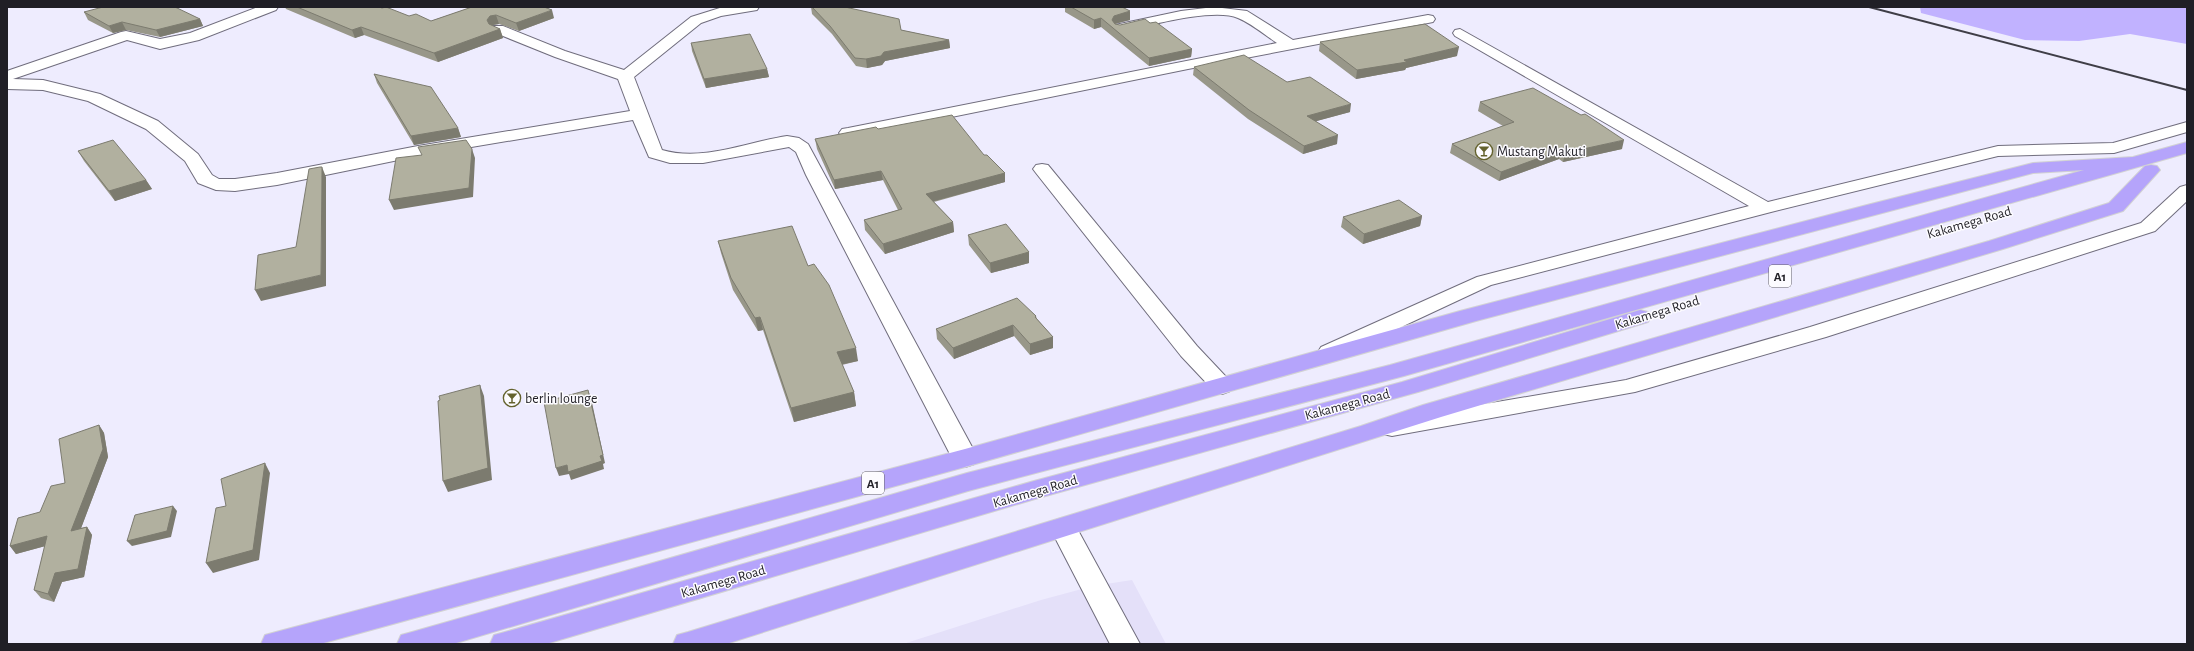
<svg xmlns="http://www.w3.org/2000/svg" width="2194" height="651" viewBox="0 0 2194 651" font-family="'Alegreya Sans',sans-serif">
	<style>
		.built { fill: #e4e0f9 }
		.green { fill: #c1b2ff }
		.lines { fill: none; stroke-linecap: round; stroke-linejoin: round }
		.minor-casing { stroke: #706d7d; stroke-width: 2 }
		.highway-casing { stroke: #d2d2d4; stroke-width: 2 }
		.minor { fill: #fff; fill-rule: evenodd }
		.highway { fill: #b5a4fb; fill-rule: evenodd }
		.rail { stroke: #3f3e47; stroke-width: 2 }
		.wall { fill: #989789 }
		.shaded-wall { fill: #7c7b6f }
		.building { fill: #b1b09f; stroke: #7c7b6f }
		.labels { text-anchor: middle; stroke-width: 3; stroke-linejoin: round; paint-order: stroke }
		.shield { fill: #fcfbff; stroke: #626167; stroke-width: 1 }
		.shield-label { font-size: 13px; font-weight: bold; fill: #201f26 }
		.poi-label { font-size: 14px; fill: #201f26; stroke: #fcfbff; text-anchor: start }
		.street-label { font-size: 14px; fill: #201f26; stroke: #fcfbff }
	</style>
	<rect width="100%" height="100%" fill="#eeecfe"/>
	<!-- built -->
	<path class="built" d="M1132,580L1166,644H903L1041,600L1093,586Z"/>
	<!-- green -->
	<path class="green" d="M1920,7H2187V44L2130,34L2079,41L2025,40L1921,13Z"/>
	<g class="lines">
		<defs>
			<path id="minor" d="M258,7H278L276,10L199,40L160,49L127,40L13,79L43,80L100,94L158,121L198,154L212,175L219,179H235L277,173L418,146L630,111L618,79L555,57L493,32L491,29L493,26H503L565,51L624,70L691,17L723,7H759L757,10L721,16L701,23L634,77L662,150C703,162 747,142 787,136L799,138L808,144L978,458L974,464L965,467L956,464L952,458L806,175L796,152L789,147L703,163H670L649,157L633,120L418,156L277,185L235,191L216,190L198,183L185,161L146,129L88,101L43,90L7,89V71L121,32L126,31L160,39L190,33Z
				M1214,7L1247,11L1293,40L1428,15L1433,16L1435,19L1433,22L1428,23L1188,69L848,138L842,137L839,133L842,129L848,128L1277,43C1265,35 1252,24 1238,18C1214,7 1147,26 1120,32L1115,31L1113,28L1115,25L1181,11Z
				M1460,29L1768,202L1998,146L2113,143L2187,122V132L2114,153L1998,156L1771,212L1491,285L1337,357L1329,359L1321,357L1318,352L1321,347L1477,277L1749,206L1455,36L1453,33L1455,30Z
				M1042,164L1048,165L1197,346L1230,381L1234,386L1230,391L1222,394L1214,391L1181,356L1036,173L1033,169L1036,165Z
				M2187,185V201L2155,231L1826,337L1635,392L1392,436L1383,434L1380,428L1383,422L1392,420L1626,380L1810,327L2141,223L2180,187Z
				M1063,518L1073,521L1140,644H1110L1050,528L1053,521Z"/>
			<path id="highway" d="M2187,142V153L1404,376L968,491L453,644H397L401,635L412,632L967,473L1390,365L2084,170L2033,173L1476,321L965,467L320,644H261L265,635L276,632L965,449L1460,311L1867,205L2033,163L2133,157Z
				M2151,165L2157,166L2160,170L2123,211L2003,249L1441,417L726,644H673L677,635L688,632L1361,426L1423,405L1989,241L2109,203L2145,166Z
				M1640,310L1648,312L1651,317L1648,322L1418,392L1035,499L546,644H490L494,635L505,632L1034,481L1402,382Z"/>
		</defs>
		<!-- minor casing -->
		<use href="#minor" class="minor-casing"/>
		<!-- highway casing -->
		<use href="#highway" class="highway-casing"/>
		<!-- minor -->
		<use href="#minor" class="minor"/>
		<!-- highway -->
		<use href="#highway" class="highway"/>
		<!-- rail -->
		<path class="rail" d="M1869,7L2187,90"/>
	</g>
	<!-- wall -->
	<path class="wall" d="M285,7H379L409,16L431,21L472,7L554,18L519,31L499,24L493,25L492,26L500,29L503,38L438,62L364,35L355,38L286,9Z
		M811,7H845L901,30L949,40L950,48L885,61L882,65L867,68L856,66L832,34L812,14Z
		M1065,7H1122L1130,20L1115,24L1192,49L1191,57L1149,66L1101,27L1094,29L1065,12Z
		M84,12L200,19L203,26L160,37L126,30L113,33L88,20Z
		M1320,42L1457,56L1406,68L1405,70L1356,79L1319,51Z
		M691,43L767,69L769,77L706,88L692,51Z
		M1194,67L1287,82L1350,112L1316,121L1337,144L1303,154L1248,119L1193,75Z
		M374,74L458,128L461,137L414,145L377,83Z
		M1480,102L1622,149L1563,162L1559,159L1499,181L1450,153L1452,144L1503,126L1478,111Z
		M878,129L984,155L1005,173V182L934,202L953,222L954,232L885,254L865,230L864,220L898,210L883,180L835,189L817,149L815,139Z
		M78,151L146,180L152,189L115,201L84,161Z
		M1422,216L1420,226L1363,244L1341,227L1343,217Z
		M968,235L1029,252V263L991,273L969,245Z
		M718,241L808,266L858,361L842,365L854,392L856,406L794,422L763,330L758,331L733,290L721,253Z
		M1036,316L1037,319L1053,337V348L1030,355L1014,336L954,359L937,339L936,329Z
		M99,425L104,433L108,457L81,528L87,527L92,535L84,577L62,582L54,602L41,598L34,590L45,546L16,554L10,546L40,512L65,483Z"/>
	<!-- shaded-wall -->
	<path class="shaded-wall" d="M552,10L554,18L519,31L516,23Z
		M1130,11V20L1114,24L1112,20L1114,16Z
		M496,15L499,24L493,25L490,28L487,20L490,16Z
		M1101,18V27L1094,29V20Z
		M200,19L203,26L160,37L156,30Z
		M122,22L126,30L113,33L109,26Z
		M361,27L364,35L355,38L352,30Z
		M500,29L503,38L438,62L434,53Z
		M949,40L950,48L885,61L882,65L867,68L866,59L884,52Z
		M1459,47L1457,56L1406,68L1405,70L1356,79L1357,70Z
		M1192,49L1191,57L1149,66V58Z
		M767,69L769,77L706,88L704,79Z
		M1351,104L1350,112L1306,124L1307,116Z
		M458,128L461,137L414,145L411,136Z
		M1338,135L1337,144L1303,154L1304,146Z
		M1624,140L1622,149L1563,162L1565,153Z
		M472,149L475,158L473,197L394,210L389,200Z
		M1561,150L1559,159L1499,181L1501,172Z
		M322,167L326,177V286L261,301L255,290L321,275Z
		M881,171L883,180L835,189L834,180Z
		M1005,173V182L927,203L926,194Z
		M146,180L152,189L115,201L109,191Z
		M1422,216L1420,226L1363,244L1364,234Z
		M953,222L954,232L885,254L883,244Z
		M1029,252V263L991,273L990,263Z
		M760,317L763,330L758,331L755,318Z
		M1013,325L1014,336L954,359L953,348Z
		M1053,337V348L1030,355V344Z
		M856,348L858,361L839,365L837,352Z
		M480,385L484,396L492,480L448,492L443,481Z
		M588,390L591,398L605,463L603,464L604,469L571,480L569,474L559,476L556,468L600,456Z
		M854,392L856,406L794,422L791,408Z
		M99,425L104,433L108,457L77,539L71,531Z
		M265,463L270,473L259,560L213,573L206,563Z
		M173,506L177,511L171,537L132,546L127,541Z
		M87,527L92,535L84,577L62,582L54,602L48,594L55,573Z
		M47,536L53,544L16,554L10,546Z"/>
	<!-- building -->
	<path class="building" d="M103,7H175L200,19L156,30L122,22L109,26L84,12Z
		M297,7H379L382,8L386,7L409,16L416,14L431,21L472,7H544L552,10L516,23L496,15L490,16L487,20L489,24L500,29L434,53L361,27L352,30Z
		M812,7H845L899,19L901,30L949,40L884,52L881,56L866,59L855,58L830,26Z
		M1071,7H1122L1130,11L1114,16L1112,20L1115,24L1120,25L1145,19L1150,23L1156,22L1192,49L1149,58L1101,18L1094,20Z
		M1425,24L1459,47L1404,60L1407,62L1357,70L1320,42Z
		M750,34L767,69L704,79L691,43Z
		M1244,55L1287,82L1310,77L1351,104L1307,116L1338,135L1304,146L1249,110L1194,67Z
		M374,74L431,87L458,128L411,136Z
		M1533,88L1581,115L1585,114L1624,140L1565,153L1561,150L1501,172L1452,144L1514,122L1480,102Z
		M952,115L984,155H987L1005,173L926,194L953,222L883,244L864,220L902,209L881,171L834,180L815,139L876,127L878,129Z
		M113,140L146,180L109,191L78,151Z
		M466,140L472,149L469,188L389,200L396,158L422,155L418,147Z
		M320,167H322L321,275L255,290L258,255L296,247L309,169Z
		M1399,200L1422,216L1364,234L1343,217Z
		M1006,224L1029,252L990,263L968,235Z
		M792,226L808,266L814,264L829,285L856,348L837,352L854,392L791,408L760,317L755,318L731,278L718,241Z
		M1017,298L1036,316L1035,317L1053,337L1030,344L1013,325L953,348L936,329Z
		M480,385L488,468L443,481L438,401L440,400L439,396Z
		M588,390L603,455L600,456L602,461L568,472L567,465L556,468L544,402Z
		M99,425L103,449L71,531L87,527L78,569L55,573L48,594L34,590L47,536L10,546L18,518L40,512L51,486L65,483L59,439Z
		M265,463L253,550L206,563L216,508L226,506L221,479Z
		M173,506L167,531L127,541L135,515Z"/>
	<!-- icons -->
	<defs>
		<symbol id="bar-ring" viewBox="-11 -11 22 22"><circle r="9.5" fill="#fcfbff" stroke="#64622e" stroke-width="1.5"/><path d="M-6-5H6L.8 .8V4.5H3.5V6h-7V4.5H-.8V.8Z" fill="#64622e"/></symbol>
	</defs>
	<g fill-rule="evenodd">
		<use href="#bar-ring" x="1474" y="141" width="20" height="20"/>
		<use href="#bar-ring" x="502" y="388" width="20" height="20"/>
	</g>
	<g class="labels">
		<!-- shield labels -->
		<g class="shield">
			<rect x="1769" y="265" width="22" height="22" rx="3"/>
			<rect x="862" y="472" width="22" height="22" rx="3"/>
		</g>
		<g class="shield-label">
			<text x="1780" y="281">A1</text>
			<text x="873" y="488">A1</text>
		</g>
		<!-- poi labels -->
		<g class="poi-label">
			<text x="1497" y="156">Mustang Makuti</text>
			<text x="525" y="403">berlin lounge</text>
		</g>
		<!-- street labels -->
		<g class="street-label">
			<text transform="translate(1969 222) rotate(-16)" y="5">Kakamega Road</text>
			<text transform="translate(1657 312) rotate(-17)" y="5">Kakamega Road</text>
			<text transform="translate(1347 404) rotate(-15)" y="5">Kakamega Road</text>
			<text transform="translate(1035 491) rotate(-16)" y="5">Kakamega Road</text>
			<text transform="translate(723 581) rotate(-16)" y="5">Kakamega Road</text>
		</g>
	</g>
	<!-- border -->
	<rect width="2194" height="651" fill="none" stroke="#201f26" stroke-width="16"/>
</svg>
